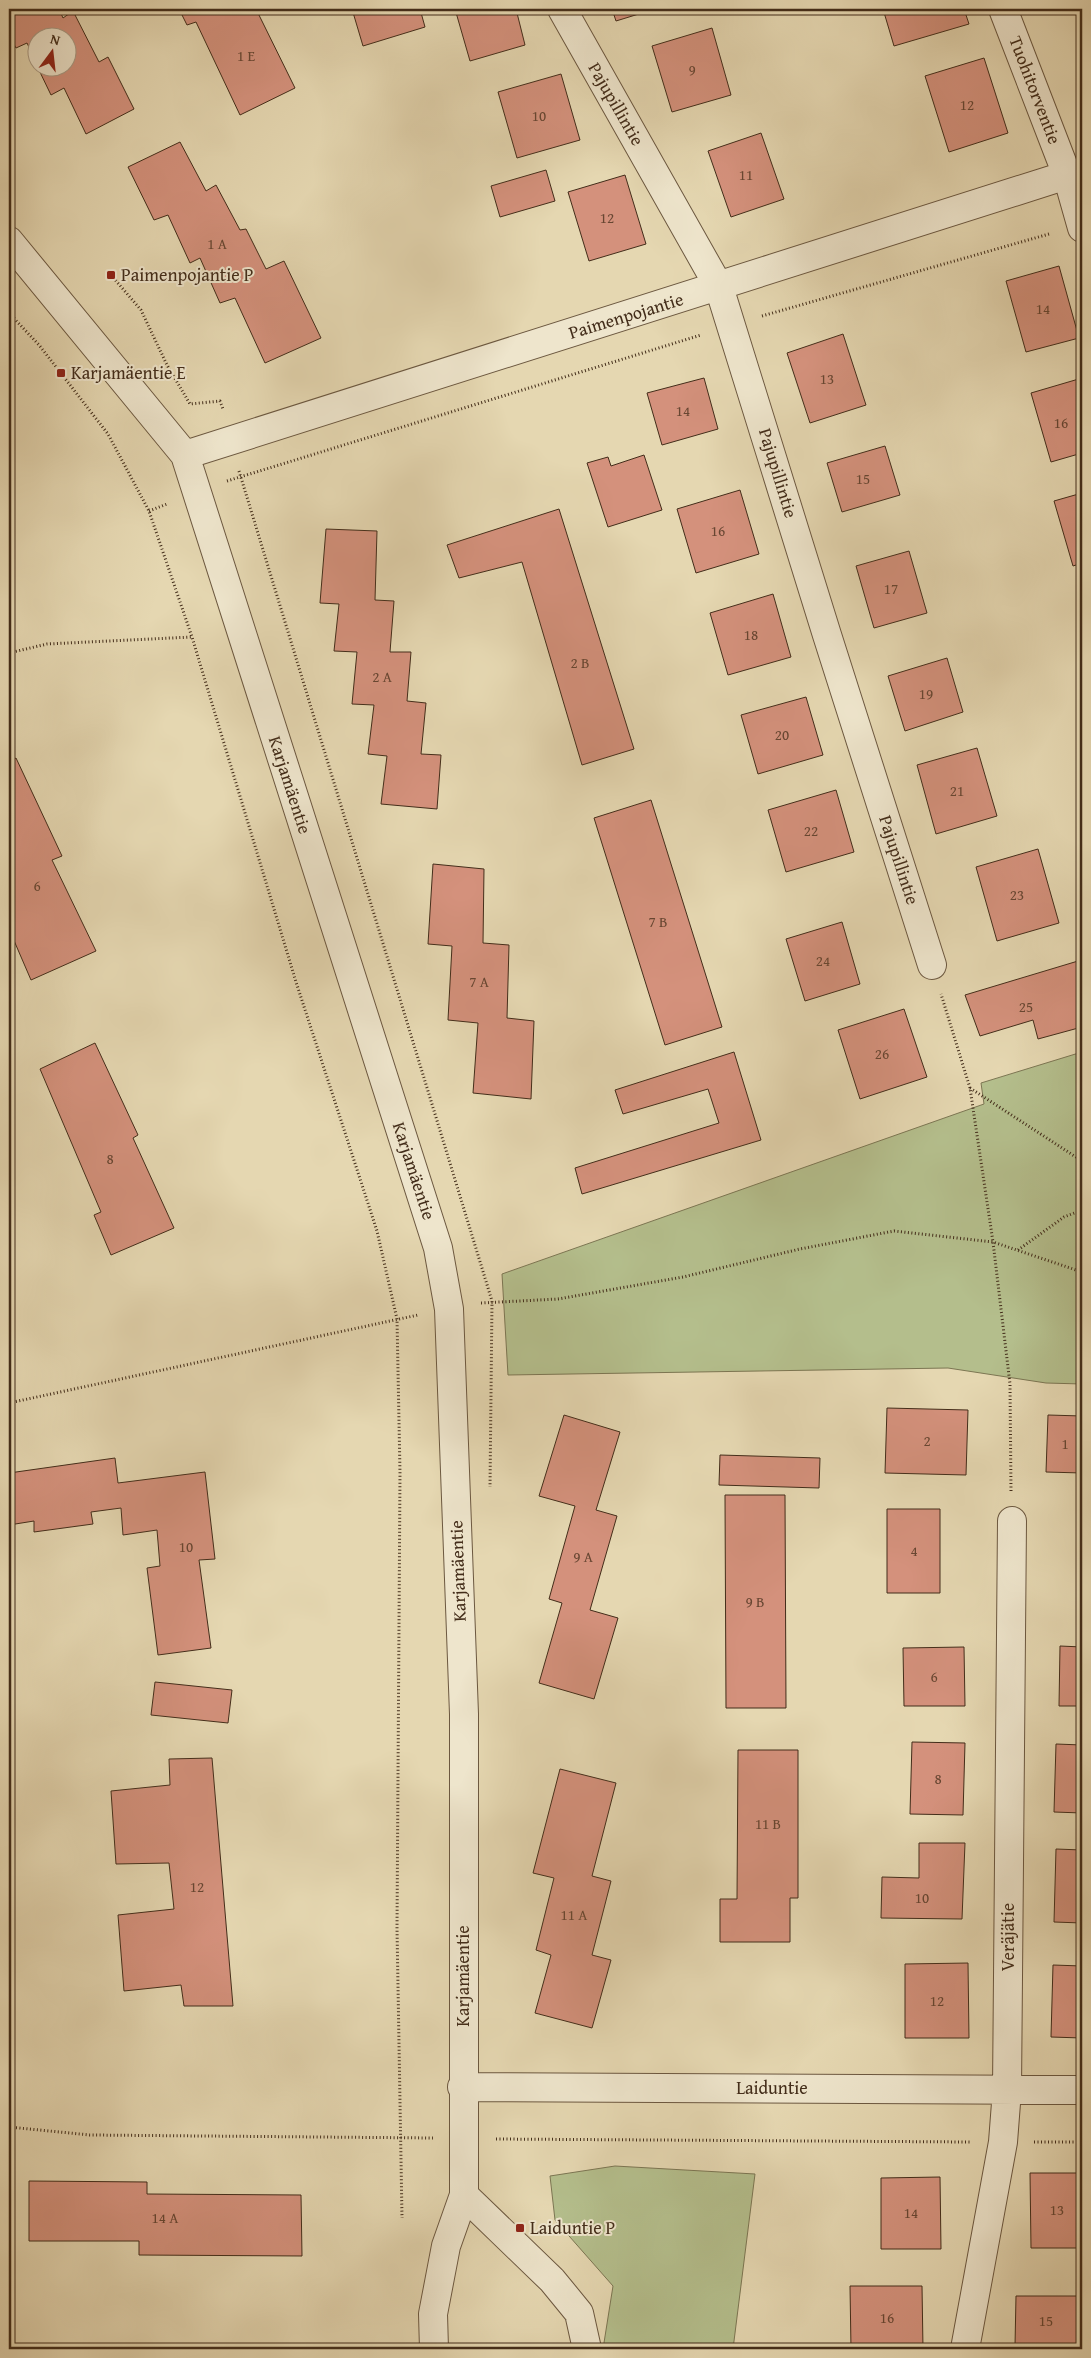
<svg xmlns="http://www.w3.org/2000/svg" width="1091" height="2358" viewBox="0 0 1091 2358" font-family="'Gentium Book Plus',serif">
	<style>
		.green { fill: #b4be8c; stroke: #7c7653 }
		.building { fill: #d4917c; stroke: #432d1a }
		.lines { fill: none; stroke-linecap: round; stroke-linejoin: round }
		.street-casing { stroke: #6c5840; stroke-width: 30 }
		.path { stroke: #432d1a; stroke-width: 3; stroke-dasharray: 1 2.5; stroke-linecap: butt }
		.street { stroke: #eee5cc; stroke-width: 28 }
		.poi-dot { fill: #8f2418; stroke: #eee5cc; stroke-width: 2 }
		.labels { text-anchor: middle; stroke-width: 4; stroke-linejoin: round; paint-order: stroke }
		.number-label { font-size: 15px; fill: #674632 }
		.street-label { font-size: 18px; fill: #432d1a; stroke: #eee5cc }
		.poi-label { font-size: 18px; fill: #432d1a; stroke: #eee5cc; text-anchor: start }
	</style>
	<rect width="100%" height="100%" fill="#e5d7b1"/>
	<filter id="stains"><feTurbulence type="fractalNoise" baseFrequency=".004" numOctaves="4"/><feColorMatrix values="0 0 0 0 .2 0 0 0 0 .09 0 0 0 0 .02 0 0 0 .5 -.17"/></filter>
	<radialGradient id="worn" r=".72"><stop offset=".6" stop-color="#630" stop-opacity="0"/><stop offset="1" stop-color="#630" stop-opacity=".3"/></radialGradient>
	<!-- green -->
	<path class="green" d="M1082,1052V1384L1046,1383L948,1368L508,1375L502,1274L984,1104L981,1083Z
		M615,2166L755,2174L733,2349H603L613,2286L555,2220L550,2176Z"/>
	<!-- building -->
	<path class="building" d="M9,9H59L63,18L73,11L99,62L108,57L134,109L86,134L64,88L51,95L38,68H68V38H38V66L27,43L16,48L9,35Z
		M179,9H256L295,88L240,115L196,22L187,25Z
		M352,9H420L425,27L363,46Z
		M455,9H516L525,45L470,61Z
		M612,9H655L616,21Z
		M883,9H964L969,24L894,46Z
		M1078,9H1082V22Z
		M712,28L731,95L672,112L652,46Z
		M1082,55V69L1078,56Z
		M984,58L1008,133L949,152L925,76Z
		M561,74L580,140L517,158L498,92Z
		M761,133L784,199L731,217L708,151Z
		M180,142L206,191L216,185L240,230L246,229L266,269L284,261L321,338L265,363L235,298L220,303L200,258L190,263L168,215L154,220L128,167Z
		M546,170L555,201L500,217L491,186Z
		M625,175L646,244L589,261L568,192Z
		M1059,266L1079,338L1026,352L1006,281Z
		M843,334L866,405L810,423L787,353Z
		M704,378L718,429L662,445L647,393Z
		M1082,378V453L1051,462L1031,393Z
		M885,446L900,495L842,512L827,463Z
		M644,455L662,510L608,527L587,463L608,457L611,466Z
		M740,490L759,554L696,573L677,509Z
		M1082,493V563L1073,566L1054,501Z
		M559,509L634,749L582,765L522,562L459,578L447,545Z
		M326,529L377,531L375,600L394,601L390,652H411L407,701L426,703L421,754L441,755L437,809L381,804L387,756L368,754L374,705L352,704L357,652L334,651L339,604L320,603Z
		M909,551L927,613L874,628L856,566Z
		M773,594L791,657L728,675L710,613Z
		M947,658L963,712L905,731L888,676Z
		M806,697L823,755L758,774L741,715Z
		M977,748L997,816L936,834L917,765Z
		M16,758L62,856L52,860L96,951L31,980L9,929V762Z
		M836,790L854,852L786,872L768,810Z
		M651,800L722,1027L665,1045L594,818Z
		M1038,849L1059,923L997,941L976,867Z
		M433,864L484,869L483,943L509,945L507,1018L534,1021L531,1099L473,1093L478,1023L448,1020L452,946L428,944Z
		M842,922L860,984L805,1001L786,939Z
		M1078,961L1082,976V1027L1038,1039L1033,1020L980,1036L965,995Z
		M904,1009L927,1077L860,1099L838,1030Z
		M95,1043L138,1135L133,1138L174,1228L111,1255L94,1215L101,1212L40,1069Z
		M734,1052L761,1140L582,1194L575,1168L719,1123L708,1089L623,1114L615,1090Z
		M887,1408L968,1410L966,1475L885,1473Z
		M564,1415L620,1432L596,1510L617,1516L590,1610L618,1618L594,1699L539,1683L562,1603L549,1599L575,1506L539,1496Z
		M1048,1415L1082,1416V1473L1046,1472Z
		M720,1455L820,1458L819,1488L719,1485Z
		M115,1458L118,1483L205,1472L215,1559L199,1560L211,1648L158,1655L147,1568L160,1566L157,1530L123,1535L121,1508L91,1512L93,1524L34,1532V1521L9,1525V1473Z
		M725,1495H785L786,1708H726Z
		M887,1509H940V1593H887Z
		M1060,1646L1082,1647V1706H1059Z
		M964,1647L965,1706H904L903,1648Z
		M155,1682L232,1690L228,1723L151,1715Z
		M912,1742L965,1743L963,1815L910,1814Z
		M1056,1744L1082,1745V1813L1054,1812Z
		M738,1750H798V1898H790V1942H720V1899H737Z
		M212,1758L233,2006H184L181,1985L124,1991L118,1915L174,1909L169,1863L116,1864L111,1791L170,1785L169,1759Z
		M560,1769L616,1783L592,1876L611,1881L592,1955L611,1960L592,2028L535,2013L551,1955L536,1950L554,1878L533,1873Z
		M919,1843H965L962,1919L881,1918L882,1877L919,1878Z
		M1056,1849L1082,1850V1923L1054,1922Z
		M968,1963L969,2038H905V1964Z
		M1053,1965L1082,1966V2038L1051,2037Z
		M1030,2173H1082V2248H1031Z
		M940,2177L941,2249H881V2178Z
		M29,2181L147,2182V2194L301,2195L302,2256L139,2255V2241H29Z
		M850,2286H922L923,2349H851Z
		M1016,2296H1077V2347L1015,2346Z"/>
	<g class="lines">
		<defs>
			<path id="street" d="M562,9L719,287L827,635L932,965
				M1003,9L1067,175L1082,228
				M9,241L185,455L438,1248L449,1309L464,1714V2195L446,2246L433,2314L434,2349
				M185,455L1067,175
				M462,2087L1082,2090
				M464,2195L552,2280L579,2313L587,2349
				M965,2349L1003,2142L1007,2090L1012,1521"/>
		</defs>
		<!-- street casing -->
		<use href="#street" class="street-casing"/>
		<!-- path -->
		<path class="path" d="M111,275L141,310L167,365L190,404L220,401L223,409
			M9,313L39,345L108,434L149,511L192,637L296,982L377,1231L397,1319L400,1473L397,1928L402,2218
			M762,316L1049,234
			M239,471L492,1301L490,1487
			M227,481L701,335
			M149,511L167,504
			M9,653L47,644L192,637
			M970,1088L1082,1161
			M1018,1250L1064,1217L1082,1210
			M481,1303L558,1299L683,1277L800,1249L894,1231L993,1242L970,1088L941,994
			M9,1403L418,1315
			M1011,1491L1010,1384L993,1242L1082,1272
			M9,2127L90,2135L433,2138
			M496,2139L970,2142
			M1034,2142H1082"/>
		<!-- street -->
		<use href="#street" class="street"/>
	</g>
	<!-- markers -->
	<g class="poi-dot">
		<rect x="106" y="270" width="10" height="10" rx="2.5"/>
		<rect x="56" y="368" width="10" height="10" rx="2.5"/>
		<rect x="515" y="2223" width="10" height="10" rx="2.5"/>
	</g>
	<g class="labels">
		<!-- number labels -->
		<g class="number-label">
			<text x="246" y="61">1 E</text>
			<text x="692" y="75">9</text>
			<text x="967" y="110">12</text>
			<text x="539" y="121">10</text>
			<text x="746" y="180">11</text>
			<text x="607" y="223">12</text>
			<text x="217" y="249">1 A</text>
			<text x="1043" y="314">14</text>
			<text x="827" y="384">13</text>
			<text x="683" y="416">14</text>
			<text x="1061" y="428">16</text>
			<text x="863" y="484">15</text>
			<text x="718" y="536">16</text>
			<text x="891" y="594">17</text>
			<text x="751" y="640">18</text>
			<text x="580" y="668">2 B</text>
			<text x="382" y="682">2 A</text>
			<text x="926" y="699">19</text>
			<text x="782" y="740">20</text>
			<text x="957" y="796">21</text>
			<text x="811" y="836">22</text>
			<text x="37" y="891">6</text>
			<text x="1017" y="900">23</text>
			<text x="658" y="927">7 B</text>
			<text x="823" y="966">24</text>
			<text x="479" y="987">7 A</text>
			<text x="1026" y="1012">25</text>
			<text x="882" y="1059">26</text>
			<text x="110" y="1164">8</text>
			<text x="927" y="1446">2</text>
			<text x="1065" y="1449">1</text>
			<text x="186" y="1552">10</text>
			<text x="914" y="1556">4</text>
			<text x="583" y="1562">9 A</text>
			<text x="755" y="1607">9 B</text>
			<text x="934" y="1682">6</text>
			<text x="938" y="1784">8</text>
			<text x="768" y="1829">11 B</text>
			<text x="197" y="1892">12</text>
			<text x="922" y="1903">10</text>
			<text x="574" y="1920">11 A</text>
			<text x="937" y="2006">12</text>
			<text x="1057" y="2215">13</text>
			<text x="911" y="2218">14</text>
			<text x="165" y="2223">14 A</text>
			<text x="887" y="2323">16</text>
			<text x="1046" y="2326">15</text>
		</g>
		<!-- street labels -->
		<g class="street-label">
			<text transform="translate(1035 90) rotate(69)" y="6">Tuohitorventie</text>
			<text transform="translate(616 104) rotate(60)" y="6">Pajupillintie</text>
			<text transform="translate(626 316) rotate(-17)" y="6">Paimenpojantie</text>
			<text transform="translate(778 473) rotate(73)" y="6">Pajupillintie</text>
			<text transform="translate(290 785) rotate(72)" y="6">Karjamäentie</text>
			<text transform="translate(899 860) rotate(72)" y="6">Pajupillintie</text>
			<text transform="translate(414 1171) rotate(72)" y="6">Karjamäentie</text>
			<text transform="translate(458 1571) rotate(-92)" y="6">Karjamäentie</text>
			<text transform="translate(1008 1937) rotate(-90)" y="6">Veräjätie</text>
			<text transform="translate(463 1976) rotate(-90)" y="6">Karjamäentie</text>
			<text x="772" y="2094">Laiduntie</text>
		</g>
		<!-- poi labels -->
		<g class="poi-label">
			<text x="121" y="281">Paimenpojantie P</text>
			<text x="71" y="379">Karjamäentie E</text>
			<text x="530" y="2234">Laiduntie P</text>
		</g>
	</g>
	<!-- margin -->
	<rect width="1091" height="2358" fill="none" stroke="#e5d7b1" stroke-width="30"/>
	<rect x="10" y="10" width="1071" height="2338" fill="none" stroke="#432d1a" stroke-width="2.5"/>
	<rect x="15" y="15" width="1061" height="2328" fill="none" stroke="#432d1a"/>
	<!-- north arrow -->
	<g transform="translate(52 52) rotate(15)"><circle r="24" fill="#eee5cc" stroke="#aa9b85"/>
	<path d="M0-4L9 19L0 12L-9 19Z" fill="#8f2418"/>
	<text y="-8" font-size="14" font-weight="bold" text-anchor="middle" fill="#432d1a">N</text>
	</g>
	<rect width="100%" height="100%" filter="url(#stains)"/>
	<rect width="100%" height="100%" fill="url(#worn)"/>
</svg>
